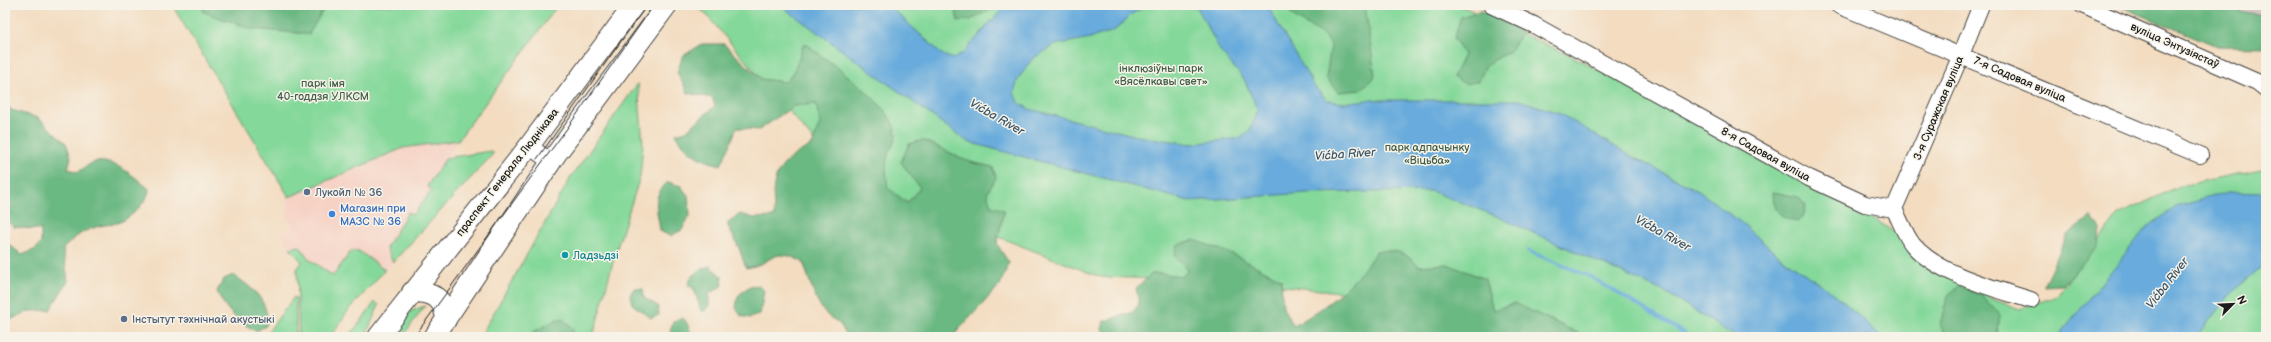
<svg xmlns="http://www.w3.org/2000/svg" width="2271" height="342" viewBox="0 0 2271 342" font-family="'Balsamiq Sans',sans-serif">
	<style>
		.built { fill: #f6d2c4 }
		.industrial { fill: #d1bfbe }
		.green { fill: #84d89a; stroke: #507a5b }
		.forest { fill: #6bb882; stroke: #446a4f }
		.water { fill: #67abdc; stroke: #42647c }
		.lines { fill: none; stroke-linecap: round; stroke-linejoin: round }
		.stream { stroke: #67abdc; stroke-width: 3.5 }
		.minor-casing { stroke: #3c3935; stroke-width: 18 }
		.major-casing { stroke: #3c3935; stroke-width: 22 }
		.minor { stroke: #fff; stroke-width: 16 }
		.major { stroke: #fff; stroke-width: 20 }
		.tram { stroke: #1c1c1c; stroke-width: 1 }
		.service-dot { fill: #5c6f8a; stroke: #f7f3e8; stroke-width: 1.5 }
		.shop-dot { fill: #3f7fe0; stroke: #f7f3e8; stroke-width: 1.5 }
		.culture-dot { fill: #0f9aa8; stroke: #f7f3e8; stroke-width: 1.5 }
		.labels { text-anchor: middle; stroke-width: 3; stroke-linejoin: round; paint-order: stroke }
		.street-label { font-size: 11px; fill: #1c1c1c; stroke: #f7f3e8 }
		.park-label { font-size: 11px; fill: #405e48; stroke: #f7f3e8 }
		.service-label { font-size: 11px; fill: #4e5e75; stroke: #f7f3e8; text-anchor: start }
		.shop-label { font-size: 11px; fill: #366cbe; stroke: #f7f3e8; text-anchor: start }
		.culture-label { font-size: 11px; fill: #0d838f; stroke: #f7f3e8; text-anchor: start }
		.water-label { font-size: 12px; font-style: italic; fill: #3a5569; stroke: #f7f3e8 }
	</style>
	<rect width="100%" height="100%" fill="#f7f3e8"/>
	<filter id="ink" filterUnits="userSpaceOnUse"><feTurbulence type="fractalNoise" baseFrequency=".025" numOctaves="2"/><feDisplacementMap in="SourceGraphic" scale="8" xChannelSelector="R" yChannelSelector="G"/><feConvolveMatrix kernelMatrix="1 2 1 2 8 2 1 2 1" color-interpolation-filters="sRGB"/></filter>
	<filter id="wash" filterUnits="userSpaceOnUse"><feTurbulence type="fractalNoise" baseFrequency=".012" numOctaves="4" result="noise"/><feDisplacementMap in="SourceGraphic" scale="16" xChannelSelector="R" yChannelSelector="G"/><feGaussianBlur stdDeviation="0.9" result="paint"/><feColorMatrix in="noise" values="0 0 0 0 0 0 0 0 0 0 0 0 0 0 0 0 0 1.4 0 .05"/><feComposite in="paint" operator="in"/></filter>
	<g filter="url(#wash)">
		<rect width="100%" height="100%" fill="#f3dcc0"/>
		<!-- built -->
		<path class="built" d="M458,140L427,186L432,190L413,215L409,212L386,248L393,262L385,270L359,251L333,276L309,259L300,246L290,248L281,232L293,228L286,215L289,197L403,148Z"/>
		<!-- industrial -->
		<path class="industrial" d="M2215,5H2266V20L2218,7Z"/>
		<!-- green -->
		<path class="green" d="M172,5H558L458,140L403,148L289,197Z
			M692,5H1459L1576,58L1879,222L1992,299L2020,309L2057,296L2118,215L2180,186L2266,168V337H1486L1420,301L1247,282L1100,277L844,176L704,12Z
			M638,83L643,145L640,177L615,254L593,337H480L571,177Z
			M491,151L493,154L393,262L386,248L408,212L413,215L432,190L427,186L446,158Z
			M300,246L309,259L333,276L351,251H359L385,270L348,311L330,337H299L297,269L302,262L290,248Z
			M294,297L296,299V337H264Z
			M375,302L379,305L365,337H349Z
			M425,306L402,337H392L411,311Z"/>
		<!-- forest -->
		<path class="forest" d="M202,5H326L309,34L251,29L204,12Z
			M960,5H1000L970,20L958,21L956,12Z
			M1284,5H1365L1375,76L1361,90L1339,92L1326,78L1331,45L1324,35L1295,18Z
			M2117,5H2208L2266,16V47L2217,46Z
			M1480,11L1518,21L1522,32L1510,51L1486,65L1479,81L1465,84L1453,77L1464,55L1454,38L1461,17Z
			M804,43C828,61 893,104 896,134C896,141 890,148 888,154C885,166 886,176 888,188L907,203L920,188L901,162L909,144L923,140L970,162L993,167L996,178L987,193L991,206L1004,210L997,244L1009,263L1000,285L952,337H846C839,315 832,324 823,310C813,296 809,278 803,262C770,245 775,264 746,268L739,248L727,224L740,214L754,218L774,217C775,207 772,195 774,185C777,165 796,153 812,145L820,123L816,104L794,106L759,130L737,128L721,165C700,160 686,153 676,134L686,131L715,106L712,98L688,93L677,72L683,56L702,44H724L761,79L786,82L795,69Z
			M5,103L11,110L38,118L66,143L71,157L68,169L78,172C83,169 90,163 95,162C115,159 135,177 149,189C149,201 129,220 117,223C109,225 100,225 93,228C80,232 72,240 63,249L68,281L50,310L29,311L5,322V241L22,255L34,250L41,243V230L14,227L5,220Z
			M668,182L681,186L688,196L690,215L682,230L670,236L660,231C658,211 650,197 668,182Z
			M1773,192L1798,197L1806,206L1803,217L1797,222C1779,217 1773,210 1773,192Z
			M2091,217L2100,228L2098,247L2063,285L2043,286L2067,235Z
			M1194,240L1232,254L1281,279L1283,308L1294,326C1327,306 1356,285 1376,251C1398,250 1403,251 1419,266L1447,264L1485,279L1493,310L1515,303L1586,337H1107L1102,329L1104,321L1133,312L1139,304L1136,288L1153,273L1183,276L1188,270L1174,256L1177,245Z
			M710,266L722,277L723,285L709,294V307L705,311H701L694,289L688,285C691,272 699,271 710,266Z
			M233,275C252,287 271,302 266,326L256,331C238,322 224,309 217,291L224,279Z
			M759,285L764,291L760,314L750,318L741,316L736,307L738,296L747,288Z
			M1959,286L1981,295L2000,315L1997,337H1946L1940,324L1948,295Z
			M634,288L643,289L644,298L658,306L659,315L651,318L632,304L630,295Z
			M682,317C689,323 688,330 694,337H675L670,331L673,322Z
			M557,319L564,320L573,329L572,337H532V333Z"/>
		<!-- water -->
		<path class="water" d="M780,5H888L943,55L953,59L964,52L1006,5H1147L1132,14L1114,31L1090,38L1055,45L1032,59L1018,79L1014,93L1018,102L1029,109L1137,136L1191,144L1241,138L1251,129L1258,110L1244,79L1221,52L1196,5H1267L1314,86L1327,100L1341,103L1369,100H1519L1559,113L1629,155L1700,192L1743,224L1776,254L1836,295L1882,337H1736L1667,293L1496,216L1431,191L1307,193L1189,201L968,142Z
			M2227,192L2266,193V267C2237,280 2216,313 2196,337H2058L2146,228L2176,207Z"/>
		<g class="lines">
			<!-- stream -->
			<path class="stream" d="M1528,251L1591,277L1691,337"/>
		</g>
	</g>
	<g filter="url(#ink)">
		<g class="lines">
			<defs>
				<path id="minor" d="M1491,5L1534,25L1809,178L1865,204L1894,209
					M1838,5L2200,155
					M2082,5L2257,82L2266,89
					M529,146L551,162
					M1894,209L1961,55L1981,5
					M1894,209C1900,220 1905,235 1913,245C1939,275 1994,288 2031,300"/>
				<path id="major" d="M412,292C434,292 444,298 446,320
					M378,337L529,146L634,5
					M434,337L557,153L667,5"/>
			</defs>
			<!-- minor casing -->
			<use href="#minor" class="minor-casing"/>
			<!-- major casing -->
			<use href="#major" class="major-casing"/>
			<!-- minor -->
			<use href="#minor" class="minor"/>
			<!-- major -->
			<use href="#major" class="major"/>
			<!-- tram -->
			<path class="tram" d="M537,159L647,5
				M414,337L568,127L654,5"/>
		</g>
	</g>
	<!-- markers -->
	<g class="service-dot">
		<circle cx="307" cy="192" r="4"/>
		<circle cx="124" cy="319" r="4"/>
	</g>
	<circle class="shop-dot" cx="332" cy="214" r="4"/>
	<circle class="culture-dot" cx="565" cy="255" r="4"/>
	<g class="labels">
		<!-- street labels -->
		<g class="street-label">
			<text transform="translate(2175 45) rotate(24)" y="4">вуліца Энтузіястаў</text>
			<text transform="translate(2020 79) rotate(23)" y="4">7-я Садовая вуліца</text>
			<text transform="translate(1938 108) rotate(-67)" y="4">3-я Суражская вуліца</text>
			<text transform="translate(1766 154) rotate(29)" y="4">8-я Садовая вуліца</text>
			<text transform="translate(507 172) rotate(-52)" y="4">праспект Генерала Люднікава</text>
		</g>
		<!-- park labels -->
		<g class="park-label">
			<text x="1161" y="72">інклюзіўны парк<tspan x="1161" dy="13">«Вясёлкавы свет»</tspan></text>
			<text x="323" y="87">парк імя<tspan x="323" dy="13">40-годдзя УЛКСМ</tspan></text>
			<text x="1427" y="151">парк адпачынку<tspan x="1427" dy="13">«Віцьба»</tspan></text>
		</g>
		<!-- service labels -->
		<g class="service-label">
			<text x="315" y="196">Лукойл № 36</text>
			<text x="132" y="323">Інстытут тэхнічнай акустыкі</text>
		</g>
		<!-- shop labels -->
		<g class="shop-label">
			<text x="340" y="212">Магазин при<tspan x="340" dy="13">МАЗС № 36</tspan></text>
		</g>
		<!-- culture labels -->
		<g class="culture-label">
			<text x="573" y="259">Ладзьдзі</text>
		</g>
		<!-- water labels -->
		<g class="water-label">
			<text transform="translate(997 117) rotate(30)" y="4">Vićba River</text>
			<text transform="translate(1345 154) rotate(-4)" y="4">Vićba River</text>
			<text transform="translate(1663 233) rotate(29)" y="4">Vićba River</text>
			<text transform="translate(2167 283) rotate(-52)" y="4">Vićba River</text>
		</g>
	</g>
	<!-- margin -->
	<rect width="2271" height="342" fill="none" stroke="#f7f3e8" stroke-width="20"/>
	<!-- north arrow -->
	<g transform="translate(2233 304) rotate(66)" stroke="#f7f3e8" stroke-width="3" paint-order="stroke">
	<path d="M0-3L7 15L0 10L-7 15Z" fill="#1c1c1c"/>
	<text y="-6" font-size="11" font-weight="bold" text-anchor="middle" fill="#1c1c1c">N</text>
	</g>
</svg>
